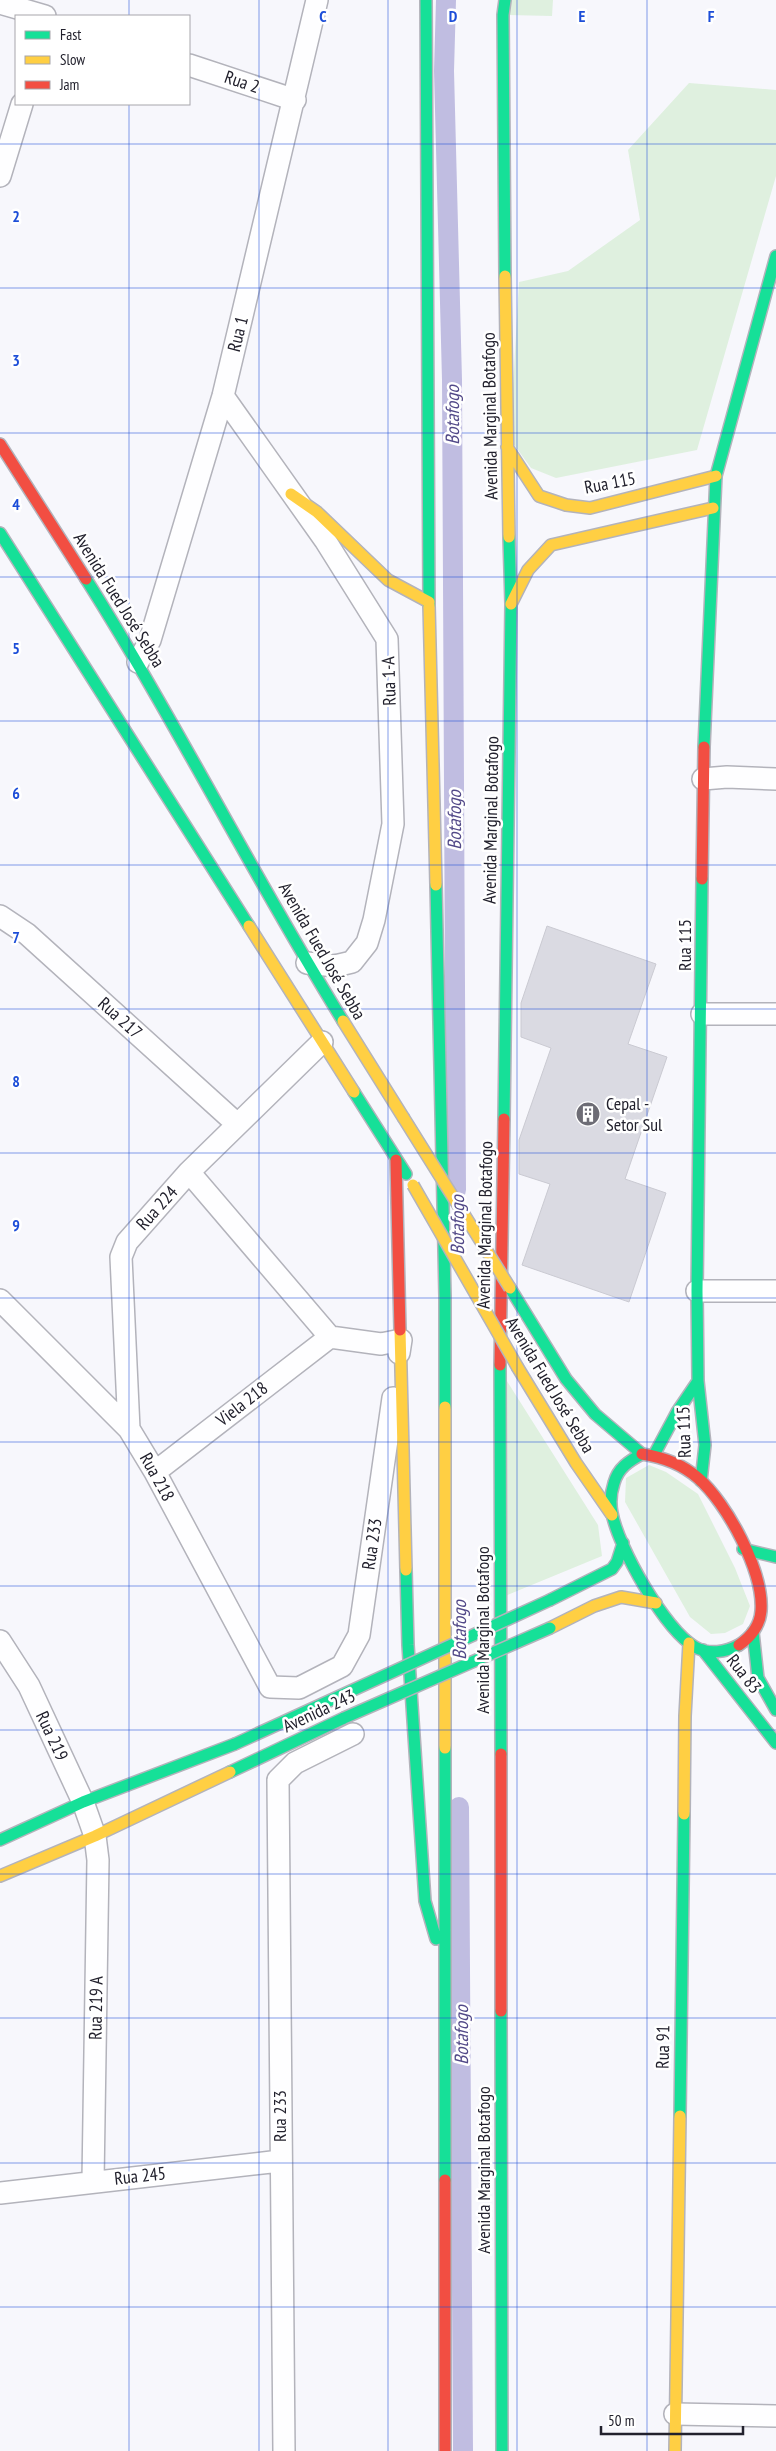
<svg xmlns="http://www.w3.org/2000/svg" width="776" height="2451" viewBox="0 0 776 2451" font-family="'PT Sans Narrow',sans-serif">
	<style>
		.green { fill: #dff0df }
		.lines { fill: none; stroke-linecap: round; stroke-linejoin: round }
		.canal { stroke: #c0bde1; stroke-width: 20 }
		.building { fill: #dadae2; stroke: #cacad2 }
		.street-casing { stroke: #b3b3bb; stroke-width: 24 }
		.fast-casing { stroke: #b3b3bb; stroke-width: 14 }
		.slow-casing { stroke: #b3b3bb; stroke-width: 14 }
		.jam-casing { stroke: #b3b3bb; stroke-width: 14 }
		.street { stroke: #fefeff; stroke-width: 21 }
		.fast { stroke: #16e098; stroke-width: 11 }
		.slow { stroke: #ffcf43; stroke-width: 11 }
		.jam { stroke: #f24e42; stroke-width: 11 }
		.fast-bridge-casing { stroke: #b3b3bb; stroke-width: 14; stroke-linecap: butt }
		.slow-bridge-casing { stroke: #b3b3bb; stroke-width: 14; stroke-linecap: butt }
		.fast-bridge { stroke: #16e098; stroke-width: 11 }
		.slow-bridge { stroke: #ffcf43; stroke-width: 11 }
		.grid { fill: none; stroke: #1d4ed8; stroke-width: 1; stroke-opacity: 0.55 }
		.labels { text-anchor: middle; stroke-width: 5; stroke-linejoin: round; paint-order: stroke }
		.street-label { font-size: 18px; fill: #22212d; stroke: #fff }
		.poi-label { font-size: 18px; fill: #22212d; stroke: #fff; text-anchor: start }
		.water-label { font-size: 19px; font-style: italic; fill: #524988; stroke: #fff }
		.grid-label { font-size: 16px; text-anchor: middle; font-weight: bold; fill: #1d4ed8; stroke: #fff; stroke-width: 5; stroke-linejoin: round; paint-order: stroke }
	</style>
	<rect width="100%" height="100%" fill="#f7f7fc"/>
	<!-- green -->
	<path class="green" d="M505,0H553L552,16L504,15Z
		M689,83L776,90V176L697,450L556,478L531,468L510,439L519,282L568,271L640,220L628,150Z
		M505,1378L598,1525L602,1556L500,1598Z
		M649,1465L666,1472L698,1494L735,1568L750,1606L743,1624L725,1633L711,1634L690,1617L625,1502L626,1478Z"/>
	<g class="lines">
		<!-- canal -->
		<path class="canal" d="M446,0L444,71L452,380L456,1190
			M459,1807L463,2451"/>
	</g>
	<!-- building -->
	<path class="building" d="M547,926L656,964L628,1044L667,1057L625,1179L666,1193L629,1302L522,1265L550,1184L519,1174V1140L551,1048L521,1037V1003Z"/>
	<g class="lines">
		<defs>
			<path id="street" d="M0,3L45,16
				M189,65L295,100
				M0,176L22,104
				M223,396L325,540L387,639L393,824L374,920L367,943L352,962L335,966L307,963
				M138,662L150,640L223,396L317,0
				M703,779L727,777L776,779
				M0,916L27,934L237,1124
				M702,1014H776
				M189,1172L330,1337
				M697,1291H776
				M0,1300L129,1429L155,1472L270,1687L299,1688L342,1666L359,1635L393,1398
				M330,1337L381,1344L401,1340L399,1353
				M129,1429L121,1257L127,1242L189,1172L322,1042
				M155,1472L330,1337
				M0,1641L29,1686L83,1802L95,1836L98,1860L93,2181
				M0,2193L280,2161
				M675,2414L776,2416
				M284,2451L278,1780L295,1763L353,1734"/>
			<path id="fast" d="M426,0L429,605
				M505,0L503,15L505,276
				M0,533L249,926
				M86,579C177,723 253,876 343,1021
				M704,747L716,476L776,256
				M436,885L445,1296V1407
				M354,1092L406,1174
				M504,1119L511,604L509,537
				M510,1288L566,1379L595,1414L642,1454
				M500,1365L501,1754
				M642,1454C629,1461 618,1468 614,1483C611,1492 610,1503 612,1513C618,1547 665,1630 695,1647C709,1655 726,1652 739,1645
				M654,1455L677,1412L698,1381
				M701,1481L705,1445L698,1381L697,1291L702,879
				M743,1549L776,1557
				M406,1570L408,1645L425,1901L436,1939
				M550,1600L612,1569L617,1562L623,1543
				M753,1632L758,1678L776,1710
				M703,1650L776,1743
				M445,1748V2180
				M230,1772L344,1718
				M0,1840L83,1802L235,1744
				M501,2011L502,2451
				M680,2116L684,1814"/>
			<path id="slow" d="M505,276L509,537
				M507,447L539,496L566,505L590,508L716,476
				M291,494L317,512L388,580L429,602
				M511,604L528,570L551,545L713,508
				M429,605L436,885
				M249,926L354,1092
				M343,1021L403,1117
				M400,1330L406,1570
				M518,1368L576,1463L612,1515
				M445,1407V1748
				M550,1628L594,1606L621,1597L656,1603
				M684,1814L685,1716L689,1643
				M0,1876L95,1836L230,1772
				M675,2451L680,2116"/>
			<path id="jam" d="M0,444L86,579
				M702,879L704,747
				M396,1160L400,1330
				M500,1365L504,1119
				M642,1454C662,1457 682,1464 698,1478C727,1503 764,1572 761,1611C760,1625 751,1637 739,1645
				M501,1754V2011
				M445,2180V2451"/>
		</defs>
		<!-- street casing -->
		<use href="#street" class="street-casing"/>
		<!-- fast casing -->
		<use href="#fast" class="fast-casing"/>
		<!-- slow casing -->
		<use href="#slow" class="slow-casing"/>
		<!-- jam casing -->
		<use href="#jam" class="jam-casing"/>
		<!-- street -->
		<use href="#street" class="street"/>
		<!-- fast -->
		<use href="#fast" class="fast"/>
		<!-- slow -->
		<use href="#slow" class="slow"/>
		<!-- jam -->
		<use href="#jam" class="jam"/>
		<defs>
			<path id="fast-bridge" d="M344,1718L550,1628
				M235,1744L550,1600"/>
			<path id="slow-bridge" d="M403,1117L510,1288
				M413,1185L518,1368"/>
		</defs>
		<!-- fast-bridge casing -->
		<use href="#fast-bridge" class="fast-bridge-casing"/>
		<!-- slow-bridge casing -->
		<use href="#slow-bridge" class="slow-bridge-casing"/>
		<!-- fast-bridge -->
		<use href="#fast-bridge" class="fast-bridge"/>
		<!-- slow-bridge -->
		<use href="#slow-bridge" class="slow-bridge"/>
	</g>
	<!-- grid -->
	<path class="grid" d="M129,0V16M259,0V2451M388,0V2451M517,0V2451M647,0V2451M129,104V2451M0,144H776M0,288H776M0,433H776M0,577H776M0,721H776M0,865H776M0,1009H776M0,1153H776M0,1298H776M0,1442H776M0,1586H776M0,1730H776M0,1874H776M0,2018H776M0,2163H776M0,2307H776"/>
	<!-- icons -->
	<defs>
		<symbol id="building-disc" viewBox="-11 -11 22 22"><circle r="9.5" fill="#6d6c75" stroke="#fff"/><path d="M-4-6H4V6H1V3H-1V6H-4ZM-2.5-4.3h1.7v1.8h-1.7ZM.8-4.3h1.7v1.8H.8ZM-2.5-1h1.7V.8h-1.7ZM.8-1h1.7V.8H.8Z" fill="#fff"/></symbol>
	</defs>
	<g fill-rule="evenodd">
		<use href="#building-disc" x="574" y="1100" width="28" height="28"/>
	</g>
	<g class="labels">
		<!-- street labels -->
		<g class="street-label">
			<text transform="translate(242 82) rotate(19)" y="6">Rua 2</text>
			<text transform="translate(238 334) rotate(-76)" y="6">Rua 1</text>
			<text transform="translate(490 416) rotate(-91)" y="6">Avenida Marginal Botafogo</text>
			<text transform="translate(610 483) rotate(-11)" y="6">Rua 115</text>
			<text transform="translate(119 600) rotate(58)" y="6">Avenida Fued José Sebba</text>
			<text transform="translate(389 681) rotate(-92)" y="6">Rua 1-A</text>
			<text transform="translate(491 820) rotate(-89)" y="6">Avenida Marginal Botafogo</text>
			<text transform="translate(685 945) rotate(-90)" y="6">Rua 115</text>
			<text transform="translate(322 951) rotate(60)" y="6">Avenida Fued José Sebba</text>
			<text transform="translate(120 1018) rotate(42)" y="6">Rua 217</text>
			<text transform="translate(157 1208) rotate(-48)" y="6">Rua 224</text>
			<text transform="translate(485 1225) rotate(-89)" y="6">Avenida Marginal Botafogo</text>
			<text transform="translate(550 1385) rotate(59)" y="6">Avenida Fued José Sebba</text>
			<text transform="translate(242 1404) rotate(-38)" y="6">Viela 218</text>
			<text transform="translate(684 1432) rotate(-92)" y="6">Rua 115</text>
			<text transform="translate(157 1477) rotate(61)" y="6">Rua 218</text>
			<text transform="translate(372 1544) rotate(-82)" y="6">Rua 233</text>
			<text transform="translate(483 1630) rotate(-90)" y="6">Avenida Marginal Botafogo</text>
			<text transform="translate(744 1674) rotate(52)" y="6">Rua 83</text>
			<text transform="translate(319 1711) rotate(-25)" y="6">Avenida 243</text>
			<text transform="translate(52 1736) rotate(65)" y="6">Rua 219</text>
			<text transform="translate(96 2008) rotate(-89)" y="6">Rua 219 A</text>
			<text transform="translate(663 2047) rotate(-89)" y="6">Rua 91</text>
			<text transform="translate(280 2116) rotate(-90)" y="6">Rua 233</text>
			<text transform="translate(484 2170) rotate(-90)" y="6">Avenida Marginal Botafogo</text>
			<text transform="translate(140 2176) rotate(-6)" y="6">Rua 245</text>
		</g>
		<!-- poi labels -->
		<g class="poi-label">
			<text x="606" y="1110">Cepal -<tspan x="606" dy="21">Setor Sul</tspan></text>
		</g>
		<!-- water labels -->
		<g class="water-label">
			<text transform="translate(452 415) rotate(-90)" y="7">Botafogo</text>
			<text transform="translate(454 820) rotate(-90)" y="7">Botafogo</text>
			<text transform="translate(457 1225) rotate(-90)" y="7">Botafogo</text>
			<text transform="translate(459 1630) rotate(-90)" y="7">Botafogo</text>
			<text transform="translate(461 2035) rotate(-90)" y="7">Botafogo</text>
		</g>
	</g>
	<g class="grid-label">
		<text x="323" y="22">C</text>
		<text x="453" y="22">D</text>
		<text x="582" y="22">E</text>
		<text x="711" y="22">F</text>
		<text x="16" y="222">2</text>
		<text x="16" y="366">3</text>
		<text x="16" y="510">4</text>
		<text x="16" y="654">5</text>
		<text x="16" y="799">6</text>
		<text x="16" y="943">7</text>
		<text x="16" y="1087">8</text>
		<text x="16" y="1231">9</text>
	</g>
	<!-- legend -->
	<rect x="15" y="15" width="175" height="90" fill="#ffffff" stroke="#a7a6ab"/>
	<rect x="25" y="31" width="25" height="8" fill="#16e098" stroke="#a7a6ab"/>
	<text x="60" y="40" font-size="15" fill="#22212d">Fast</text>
	<rect x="25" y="56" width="25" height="8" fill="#ffcf43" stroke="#a7a6ab"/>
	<text x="60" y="65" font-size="15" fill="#22212d">Slow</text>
	<rect x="25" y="81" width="25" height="8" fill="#f24e42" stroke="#a7a6ab"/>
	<text x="60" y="90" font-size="15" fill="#22212d">Jam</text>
	<!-- scale -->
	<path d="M601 2426v8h142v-8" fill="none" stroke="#22212d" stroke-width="2.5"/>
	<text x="608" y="2426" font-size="15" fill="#22212d" stroke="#ffffff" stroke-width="4" paint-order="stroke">50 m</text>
</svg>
